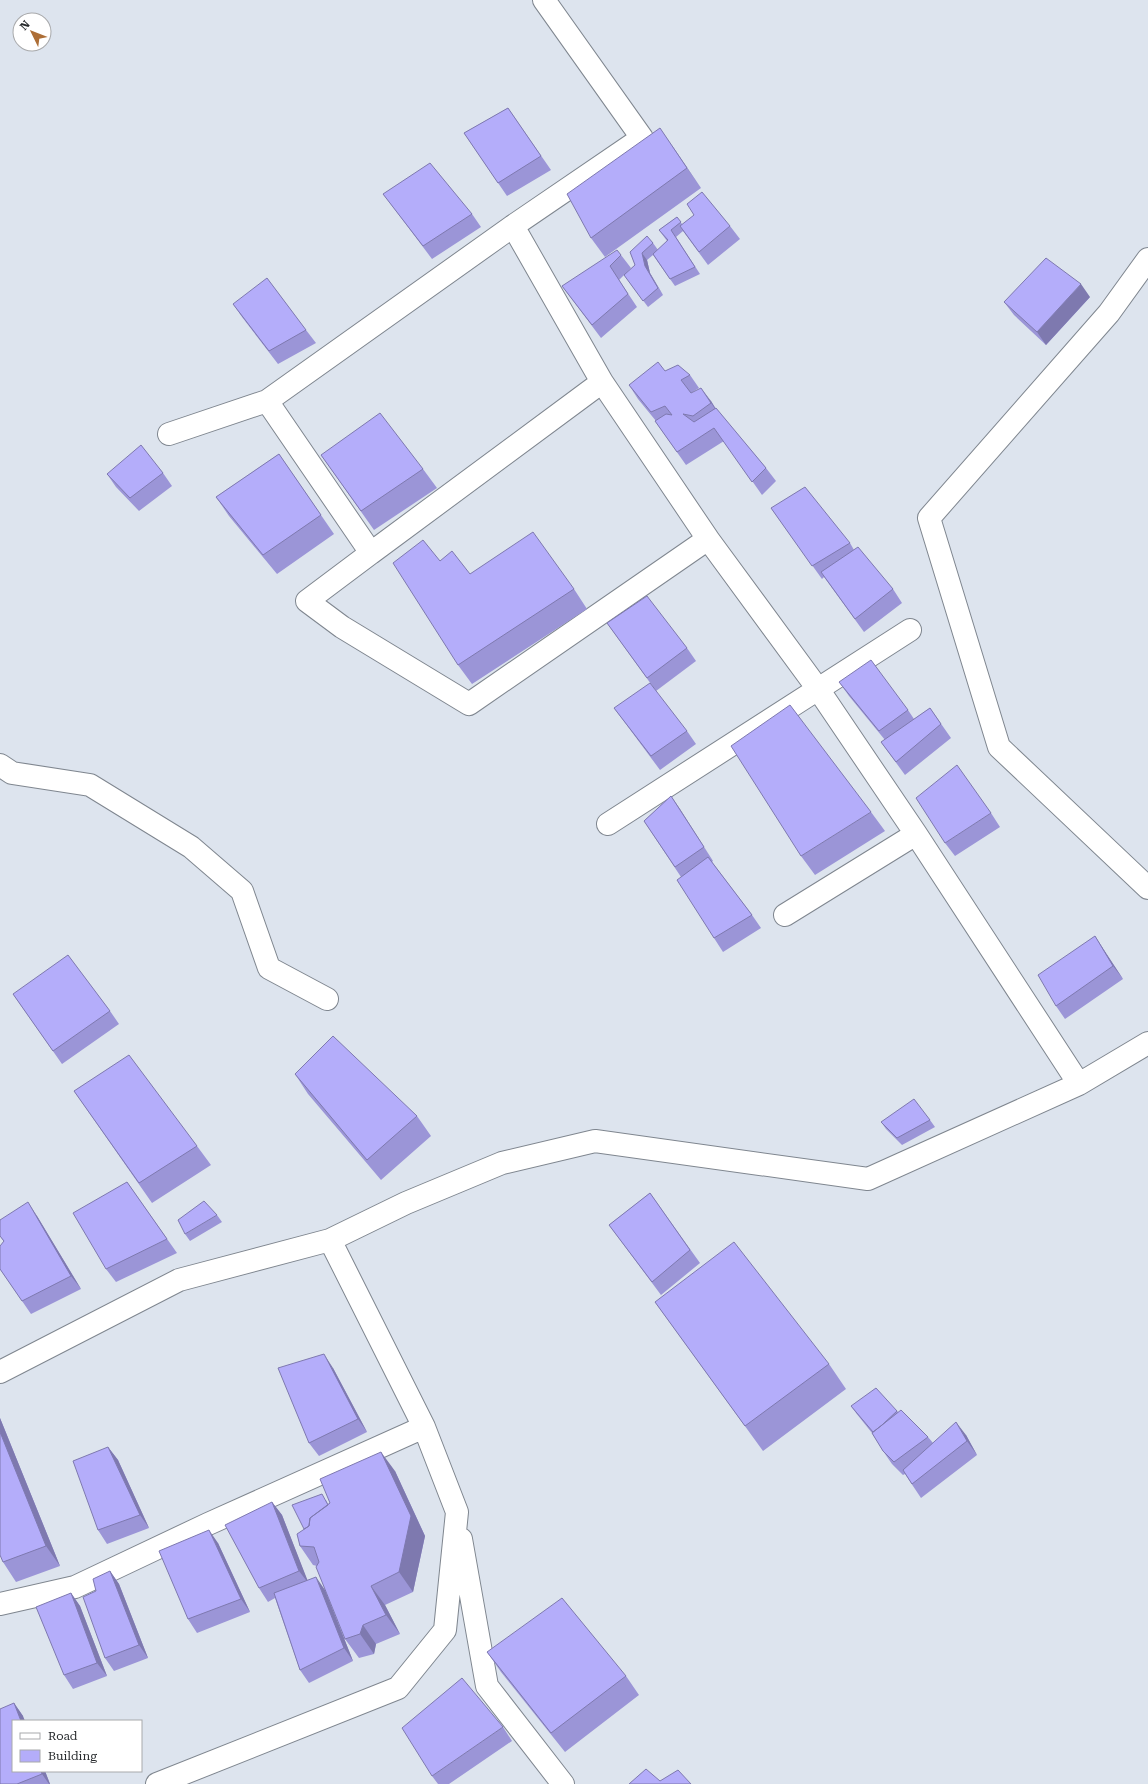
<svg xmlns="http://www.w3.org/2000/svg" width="1148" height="1784" viewBox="0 0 1148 1784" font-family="'Roboto Serif',serif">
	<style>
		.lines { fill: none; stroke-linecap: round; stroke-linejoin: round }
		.street-casing { stroke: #7f868f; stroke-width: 24 }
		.street { stroke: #fff; stroke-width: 22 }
		.wall { fill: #9b95d7 }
		.shaded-wall { fill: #7e79af }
		.building { fill: #b4adfa; stroke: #7e79af }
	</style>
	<rect width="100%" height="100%" fill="#dde4ee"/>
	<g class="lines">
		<defs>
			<path id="street" d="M513,226L642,138L544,0
				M1148,259L1109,313L929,518L999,747L1148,888
				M267,401L371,553L307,601L342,627L469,704L708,539
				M169,434L267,401L513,226L602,382L708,539L818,689L916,834L1079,1084
				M371,553L602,382
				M0,765L12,773L90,785L191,847L242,891L269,968L327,999
				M608,824L910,630
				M785,915L916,834
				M0,1372L179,1280L330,1240L406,1203L502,1163L595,1141L868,1179L1079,1084L1148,1043
				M461,1539L487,1686L563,1784
				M0,1604L75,1587L208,1524L424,1427
				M157,1784L398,1688L445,1630L457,1512L424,1427L330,1240"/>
		</defs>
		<!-- street casing -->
		<use href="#street" class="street-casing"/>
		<!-- street -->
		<use href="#street" class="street"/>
	</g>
	<!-- wall -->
	<path class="wall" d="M508,108L551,170L507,196L464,133Z
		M673,147L701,188L605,257L591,238Z
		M383,194L472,214L481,227L432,259L393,207Z
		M677,217L682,224L730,226L740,239L708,265L683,231L676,237L700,274L675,286L653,255L647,260L650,273L663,295L648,307L624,275L635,265L630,252L653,243L658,250L667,241L659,230Z
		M621,255L631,268L619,280L637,307L601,338L562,286Z
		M1090,297L1046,345L1014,315L1004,302Z
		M233,304L306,330L316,343L278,364L242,317Z
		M665,371L690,375L699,388L691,393L711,401L716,409L766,468L776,481L762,495L724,441L686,465L655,421H656L638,399L629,385Z
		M279,454L334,534L277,574L229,516L216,497Z
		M321,455L423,469L437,488L374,530Z
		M163,473L172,486L139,511L116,487L107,474Z
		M771,508L850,543L854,550L893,589L902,603L864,632L824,577L822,579Z
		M440,561L470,574L574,589L587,609L472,684L458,665Z
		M607,623L687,648L696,661L656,691Z
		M839,682L908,710L914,719L930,708L951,738L905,775L881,742L885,740L849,696Z
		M614,708L687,731L696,744L660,770Z
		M671,796L713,861L712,862L752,915L761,928L723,952L714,938L681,877L644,821Z
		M871,812L885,831L815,875L801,856Z
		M991,813L1000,827L955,856L945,843Z
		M1095,936L1104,950L1123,979L1065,1019L1056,1006Z
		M13,994L110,1011L119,1024L62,1064Z
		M295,1074L417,1116L431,1136L381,1180L308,1094Z
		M74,1091L197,1146L211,1165L152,1203Z
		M930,1120L935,1127L902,1145L886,1129L881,1122Z
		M127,1182L177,1253L116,1282L106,1269Z
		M650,1193L700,1263L661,1295L609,1225Z
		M217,1215L222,1222L190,1241L185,1234Z
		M37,1216L81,1289L31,1314L0,1269L4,1242L0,1236V1220Z
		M655,1302L829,1364L846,1389L763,1451Z
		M333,1368L367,1432L319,1456L309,1443Z
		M851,1406L897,1411L928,1437L933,1443L966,1435L977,1455L921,1498L905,1474L903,1475L892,1464L883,1451L872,1433L856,1413Z
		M0,1418L60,1566L16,1582L3,1562Z
		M108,1447L118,1460L149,1528L107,1544L98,1530Z
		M395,1471L425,1536L413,1592L385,1605L400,1634L376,1644L374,1654L359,1658L345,1639L317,1566L313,1565L300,1546L304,1529L326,1500L328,1504Z
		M272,1502L282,1515L307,1580L325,1590L353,1661L309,1683L300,1670L275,1598L268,1602L259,1588Z
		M218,1543L250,1612L197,1633L188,1619Z
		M110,1571L119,1584L148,1658L114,1671L105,1658L96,1591Z
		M71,1593L80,1606L107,1676L73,1689L64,1675Z
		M487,1652L626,1676L639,1695L565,1752L501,1672Z
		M14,1703L23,1716L13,1771H45L50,1784H0Z
		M503,1727L512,1741L449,1784H438L432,1776Z"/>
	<!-- shaded-wall -->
	<path class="shaded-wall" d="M660,128L673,147L701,188L687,168Z
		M642,253L647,260L650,273L663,295L645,266Z
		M1081,284L1090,297L1046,345L1037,332Z
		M701,388L711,401L720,416L711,403Z
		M671,796L680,809L713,861L704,847Z
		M1095,936L1104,950L1123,979L1113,966Z
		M28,1202L37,1216L81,1289L71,1276Z
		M324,1354L333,1368L367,1432L358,1419Z
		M0,1418L60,1566L46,1546L0,1432Z
		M956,1422L966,1435L977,1455L967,1441Z
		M108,1447L118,1460L149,1528L140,1515Z
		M381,1452L395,1471L425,1536L413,1592L399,1572Z
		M272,1502L282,1515L309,1584L299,1571Z
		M209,1530L218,1543L250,1612L241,1599Z
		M110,1571L119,1584L148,1658L139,1645Z
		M316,1577L325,1590L353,1661L344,1648Z
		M371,1586L385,1605L400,1634L386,1615Z
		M71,1593L80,1606L107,1676L97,1663Z
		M363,1625L376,1644L374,1654L360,1634Z
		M14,1703L23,1716L25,1721H21Z
		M41,1771H45L50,1784H49L42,1774Z"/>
	<!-- building -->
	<path class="building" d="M508,108L541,156L498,183L464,133Z
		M660,128L687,168L591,238L567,194Z
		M430,163L472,214L423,246L383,194Z
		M702,192L730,226L699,252L680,226L694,215L687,204Z
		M677,217L681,222L671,230L695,267L670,279L653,254L668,240L659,230Z
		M647,236L653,243L642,253L645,266L658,288L643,301L624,275L635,265L630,252Z
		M617,250L621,255L610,266L628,294L592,325L562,286Z
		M1046,258L1081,284L1037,332L1004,302Z
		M267,278L306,330L269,351L233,304Z
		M658,362L665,371L678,365L690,375L681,380L691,393L701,388L711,403L693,416L683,414L694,422L716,408L766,468L752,482L714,428L677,452L655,421L666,414L672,415L665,406L651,412L629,385Z
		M380,413L423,469L361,511L321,455Z
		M141,445L163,473L130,498L107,474Z
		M279,454L321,515L263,555L216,497Z
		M805,487L850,543L812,566L771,508Z
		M533,532L574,589L458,665L393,563L423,540L440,561L452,551L470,574Z
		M858,547L893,589L855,619L821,572Z
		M647,596L687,648L647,678L607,623Z
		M871,660L908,710L879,731L839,682Z
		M650,683L687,731L651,756L614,708Z
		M790,705L871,812L801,856L731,746Z
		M930,708L941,724L896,762L881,742Z
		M957,765L991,813L945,843L916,798Z
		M671,796L704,847L675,867L644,821Z
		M708,857L752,915L714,938L677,880Z
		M1095,936L1113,966L1056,1006L1038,975Z
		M68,955L110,1011L53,1051L13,994Z
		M333,1036L417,1116L367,1160L295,1074Z
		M129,1055L197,1146L139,1183L74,1091Z
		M914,1099L930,1120L897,1138L881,1122Z
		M127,1182L167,1239L106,1269L73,1213Z
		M650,1193L690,1250L652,1282L609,1225Z
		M204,1201L217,1215L185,1234L178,1220Z
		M28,1202L71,1276L22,1301L0,1269V1246L4,1241L0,1236V1220Z
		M734,1242L829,1364L745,1426L655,1302Z
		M324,1354L358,1419L309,1443L278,1368Z
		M876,1388L897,1411L882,1425L873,1432L851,1406Z
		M901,1410L928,1437L894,1462L883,1451L872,1433Z
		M956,1422L967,1441L912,1484L903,1470Z
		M0,1432L46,1546L3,1562L0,1555Z
		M108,1447L140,1515L98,1530L73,1461Z
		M381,1452L411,1516L399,1572L371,1586L386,1615L363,1625L360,1634L345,1639L316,1567L319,1562L314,1547L300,1546L297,1534L309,1526L310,1518L330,1503L320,1479Z
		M322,1494L328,1505L310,1518L309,1526L304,1529L292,1505Z
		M272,1502L299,1571L259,1588L225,1525Z
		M209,1530L241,1599L188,1619L159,1551Z
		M110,1571L139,1645L105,1658L83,1597L96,1591L93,1579Z
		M316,1577L344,1648L300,1670L274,1593Z
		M71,1593L97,1663L64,1675L36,1607Z
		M562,1598L626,1676L551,1733L487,1652Z
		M462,1678L503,1727L432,1776L402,1728Z
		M14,1703L21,1721H13V1771H41L42,1774L17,1784H0V1709Z
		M646,1769L660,1781L678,1770L691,1784H629Z"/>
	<!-- legend -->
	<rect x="12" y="1720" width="130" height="52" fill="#ffffff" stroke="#a8a9ab"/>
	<rect x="20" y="1733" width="20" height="6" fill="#ffffff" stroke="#a8a9ab"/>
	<text x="48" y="1740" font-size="12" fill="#26292c">Road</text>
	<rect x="20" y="1750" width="20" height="12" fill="#b4adfa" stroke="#a8a9ab"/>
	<text x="48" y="1760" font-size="12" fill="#26292c">Building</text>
	<!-- north arrow -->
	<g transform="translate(32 32) rotate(313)"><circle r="19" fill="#ffffff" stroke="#a8a9ab"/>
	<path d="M0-3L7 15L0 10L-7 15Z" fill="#ad6e36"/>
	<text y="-6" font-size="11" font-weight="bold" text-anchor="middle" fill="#26292c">N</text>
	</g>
</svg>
